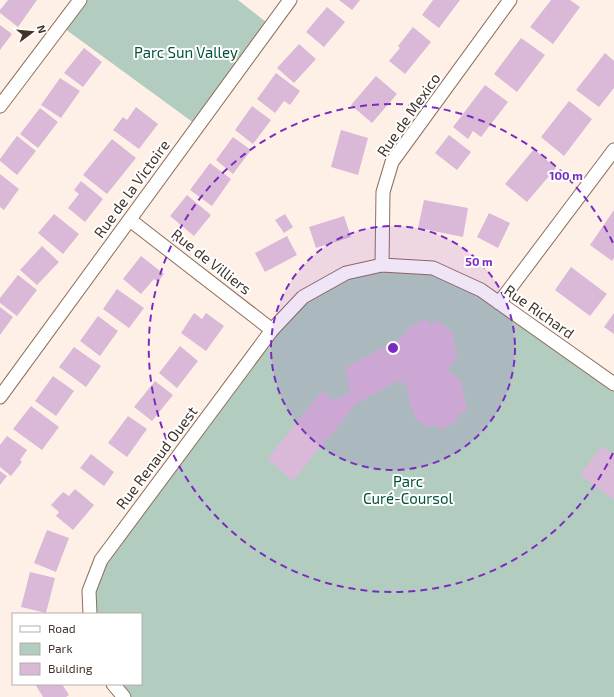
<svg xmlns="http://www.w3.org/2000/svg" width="614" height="697" viewBox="0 0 614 697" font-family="'Exo 2',sans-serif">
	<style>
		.green { fill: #b2ccbf }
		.building { fill: #d9b9d7 }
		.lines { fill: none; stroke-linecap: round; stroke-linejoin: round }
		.minor-casing { stroke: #8d6f5a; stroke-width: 15 }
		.minor { stroke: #fff; stroke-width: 13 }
		.ring { fill: none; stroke: #7b2cbf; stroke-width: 2; stroke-dasharray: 7 5 }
		.labels { text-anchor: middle; stroke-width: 4; stroke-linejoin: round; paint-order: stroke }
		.park-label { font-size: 15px; fill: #01543a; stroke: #fff }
		.street-label { font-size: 15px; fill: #41342b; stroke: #fff }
		.centre { fill: #7b2cbf; stroke: #fff; stroke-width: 2 }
		.ring-label { font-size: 12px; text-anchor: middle; font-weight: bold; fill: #7b2cbf; stroke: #fff; stroke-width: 4; stroke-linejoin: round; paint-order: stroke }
	</style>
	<rect width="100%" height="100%" fill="#fef0e7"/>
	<!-- green -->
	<path class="green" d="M80,0H238L271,26L198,126L61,26Z
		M433,268L481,290L614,384V697H124L113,684H141V614H90L101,560L303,297L346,273Z"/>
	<!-- building -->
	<path class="building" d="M8,0H37L18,27L0,13V10Z
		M339,0H360L352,10Z
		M433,0H460L439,28L422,15Z
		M551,0H570L580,7L553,44L530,27Z
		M327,7L345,22L324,47L306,32Z
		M0,25L12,34L0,50Z
		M413,27L431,42L405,74L389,61L400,48L398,46Z
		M521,38L545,55L517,92L494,74Z
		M299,44L316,59L294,83L277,68Z
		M84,48L102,62L83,87L64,73Z
		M605,53L614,61V88L599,107L576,90Z
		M276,73L300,91L290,105L284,101L275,113L257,99Z
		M376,76L397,94L372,123L351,105Z
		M60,78L80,91L61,118L41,105Z
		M485,85L508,102L481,137L473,131L468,139L453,127Z
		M569,101L592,119L564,156L541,137Z
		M252,106L271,120L253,144L235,130Z
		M136,107L158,124L139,149L113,130L123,117L127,120Z
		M40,108L58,122L38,148L20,134Z
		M341,130L368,138L358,175L331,167Z
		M449,135L471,152L457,170L435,153Z
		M17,136L36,151L17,175L0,161V159Z
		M233,137L251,150L233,174L216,160Z
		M112,139L136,158L107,194L83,175Z
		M534,149L556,168L527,202L505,184Z
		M210,163L231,179L212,206L190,190Z
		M0,174L19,189L4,210L0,207Z
		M81,181L103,199L85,222L68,208L79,194L74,190Z
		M187,195L211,215L194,236L170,216Z
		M424,200L468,208L463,237L418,228Z
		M614,210V258L612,261L590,245Z
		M489,213L510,223L498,248L477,237Z
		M54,214L79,234L63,254L38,233Z
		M285,214L293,227L284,233L275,220Z
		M344,216L351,237L316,248L309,227Z
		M287,236L297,255L265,272L255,253Z
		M42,246L59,262L37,285L20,270Z
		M141,256L164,274L158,282L154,279L141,294L123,279Z
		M571,267L607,294L590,316L555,290Z
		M18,275L37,290L17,316L0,303V298Z
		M117,289L144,308L129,328L103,309Z
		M0,307L13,317L0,335Z
		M194,313L202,319L206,313L224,326L206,351L181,333Z
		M614,313V334L604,327Z
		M98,316L118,331L100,356L80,341Z
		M425,319L431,325L438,321L452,332L457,358L447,370L461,381L467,410L457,415L458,420L441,430L435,424L428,428L414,417L413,408L410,407L407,386L399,380L356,404L293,481L267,459L322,391L334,401L350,392L346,368L404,336L407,331V329Z
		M180,346L198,361L177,388L159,373Z
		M74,347L101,366L86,387L59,367Z
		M53,376L74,391L56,416L35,401Z
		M155,381L173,395L152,421L134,407Z
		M31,406L59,427L42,450L13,429Z
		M128,416L147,429L127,457L108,443Z
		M7,436L27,450L20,460L22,462L11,476L0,467V445Z
		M602,446L614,455V500L580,475Z
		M91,454L114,472L104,486L80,468Z
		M0,471L7,476L0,485Z
		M75,489L94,505L73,530L56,516L59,512L51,505L63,492L69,496Z
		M47,530L69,538L56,572L34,563Z
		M30,572L55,578L46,613L21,607Z
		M35,684H62L69,695L66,697H43Z"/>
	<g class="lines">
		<defs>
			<path id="minor" d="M0,106L80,0
				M130,220L272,330
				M382,265L383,192L392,162L510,0
				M499,303L614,150
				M0,397L290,0
				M90,614L89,591L101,560L272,330L303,297L346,273L382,265L433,268L481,290L614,384
				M113,684L124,697"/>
		</defs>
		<!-- minor casing -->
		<use href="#minor" class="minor-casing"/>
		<!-- minor -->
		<use href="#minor" class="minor"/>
	</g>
	<!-- distance rings -->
	<circle cx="393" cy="348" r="122" fill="#7b2cbf" fill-opacity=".12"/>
	<g class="ring">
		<circle cx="393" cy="348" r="122"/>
		<path d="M613 453A244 244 0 1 1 613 243"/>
	</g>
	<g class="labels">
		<!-- park labels -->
		<g class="park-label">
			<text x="186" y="58">Parc Sun Valley</text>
			<text x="408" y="487">Parc<tspan x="408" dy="17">Curé-Coursol</tspan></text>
		</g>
		<!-- street labels -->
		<g class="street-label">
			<text transform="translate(409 115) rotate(-55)" y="5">Rue de Mexico</text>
			<text transform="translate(132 189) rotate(-54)" y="5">Rue de la Victoire</text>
			<text transform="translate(211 262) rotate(38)" y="5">Rue de Villiers</text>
			<text transform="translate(539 312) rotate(35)" y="5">Rue Richard</text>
			<text transform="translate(157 458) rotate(-53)" y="5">Rue Renaud Ouest</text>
		</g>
	</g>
	<circle cx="393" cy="348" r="6" class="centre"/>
	<g class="ring-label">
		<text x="566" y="180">100 m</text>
		<text x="479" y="266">50 m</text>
	</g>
	<!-- legend -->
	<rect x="12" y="613" width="130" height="72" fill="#ffffff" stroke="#b3aeaa"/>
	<rect x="20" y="626" width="20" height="6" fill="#ffffff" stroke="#b3aeaa"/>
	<text x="48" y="633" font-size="12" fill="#41342b">Road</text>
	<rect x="20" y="643" width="20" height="12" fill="#b2ccbf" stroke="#b3aeaa"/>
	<text x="48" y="653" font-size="12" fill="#41342b">Park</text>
	<rect x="20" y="663" width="20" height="12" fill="#d9b9d7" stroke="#b3aeaa"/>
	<text x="48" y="673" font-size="12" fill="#41342b">Building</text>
	<!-- north arrow -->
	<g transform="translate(32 32) rotate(74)" stroke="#ffffff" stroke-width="3" paint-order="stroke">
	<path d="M0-3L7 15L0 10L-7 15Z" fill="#41342b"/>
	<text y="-6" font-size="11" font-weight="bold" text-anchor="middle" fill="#41342b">N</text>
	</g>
</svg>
